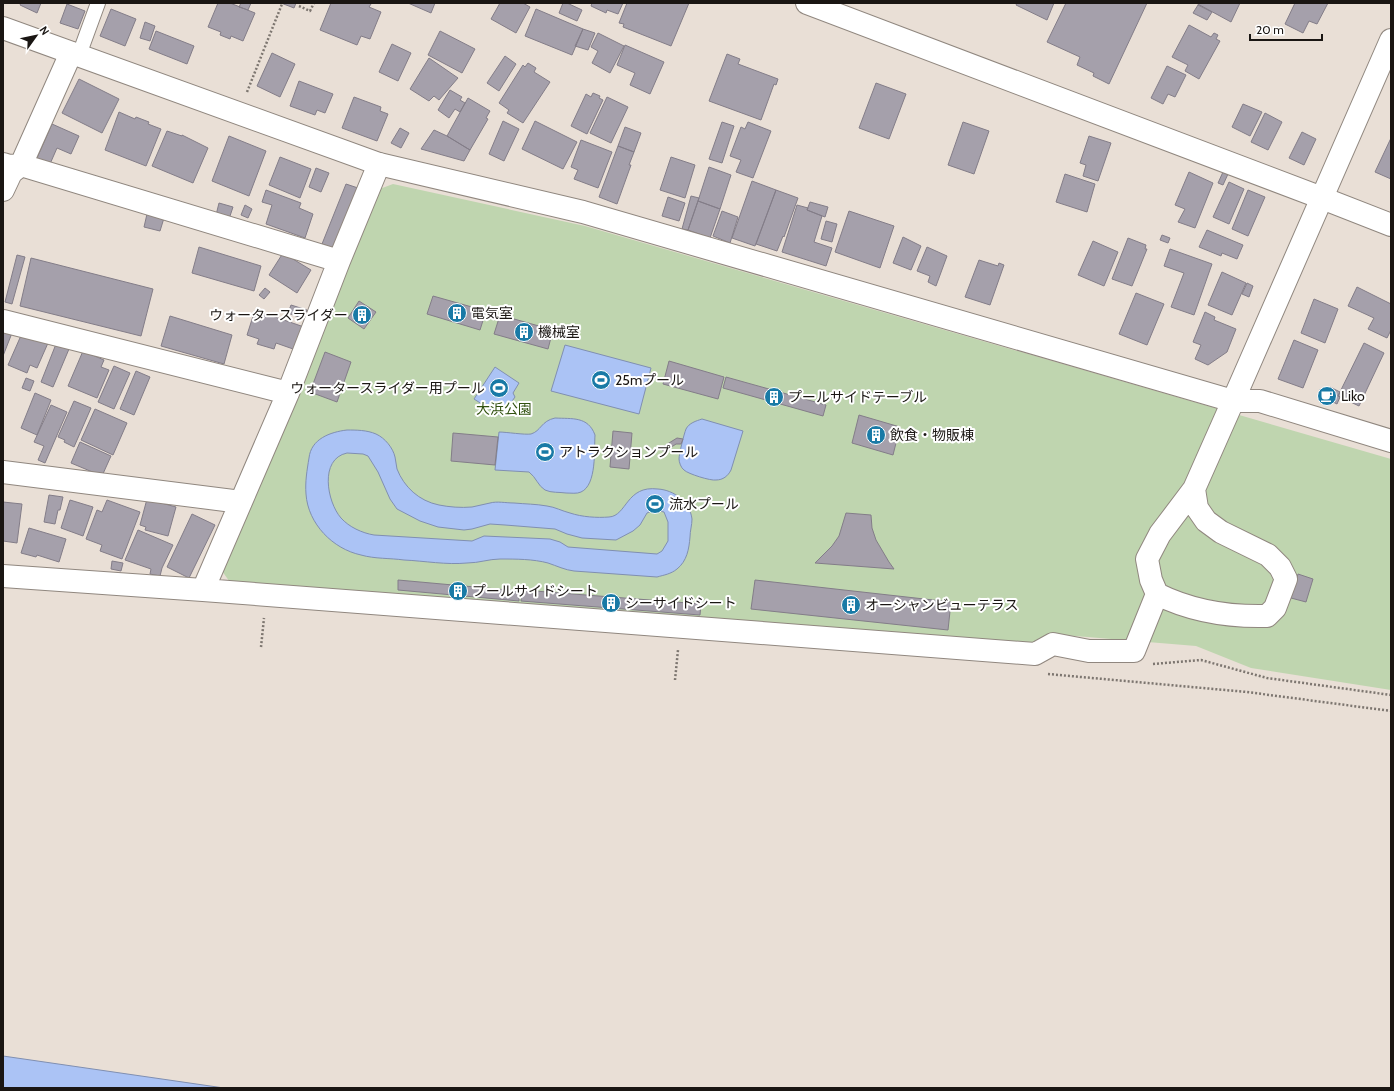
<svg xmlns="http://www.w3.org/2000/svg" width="1394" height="1091" viewBox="0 0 1394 1091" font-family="Cabin,'Noto Sans JP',sans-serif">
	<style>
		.green { fill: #bfd5af }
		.water { fill: #abc3f5; stroke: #808fb1; fill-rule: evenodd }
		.building { fill: #a5a0ab; stroke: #837d88 }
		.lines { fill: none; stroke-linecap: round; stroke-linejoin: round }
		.service-casing { stroke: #90877f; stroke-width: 16 }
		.minor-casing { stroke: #90877f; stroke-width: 24 }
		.tertiary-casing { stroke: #90877f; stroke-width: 24 }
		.path { stroke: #7d7670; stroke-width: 2.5; stroke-dasharray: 2 2; stroke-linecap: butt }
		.service { stroke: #fff; stroke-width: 14 }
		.minor { stroke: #fff; stroke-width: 22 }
		.tertiary { stroke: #fff; stroke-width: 22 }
		.labels { text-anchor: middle; stroke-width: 4; stroke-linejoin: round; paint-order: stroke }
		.poi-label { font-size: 14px; fill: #1a1613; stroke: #fff; text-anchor: start }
		.park-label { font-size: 14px; fill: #31510f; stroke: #fff }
	</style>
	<rect width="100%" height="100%" fill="#e9dfd6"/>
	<!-- green -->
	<path class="green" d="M393,184L585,226L1391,459V690L1251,668L1196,646L1051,634L1031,647L232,585L222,571L377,190Z"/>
	<!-- water -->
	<path class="water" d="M565,345L651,368L639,414L551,391Z
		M495,367L519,383L513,393L515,397L510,404L505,405L499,415L474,399Z
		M555,418C572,419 588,416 595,435C594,449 597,485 581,492C577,494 571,493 566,493C560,492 551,493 545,490C538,486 536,477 529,472L495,470L499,432C506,432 525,435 531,434C541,431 541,421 555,418Z
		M702,419L743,431L731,470C728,476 723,480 716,480C711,481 688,474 684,470C681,468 679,462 679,459C679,454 684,434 686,429C689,423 696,421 702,419Z
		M347,430C356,430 367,430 376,434C385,438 393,448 395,457C396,461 396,465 397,469C404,487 419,501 439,505C449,507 461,508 472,507C478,506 484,504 490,503C497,501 506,503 514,503C525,504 536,504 547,506C555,507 562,511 570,513C582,517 597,518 609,517C627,516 626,485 658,489C674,490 690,502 692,519C692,525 690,531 690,537C689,549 687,561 677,569C671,574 664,575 657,577L574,571C565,570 557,566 548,563C533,559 516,559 500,559C489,559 479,563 467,563C446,565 425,561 404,560C390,558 375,559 361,555C333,549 308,524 306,494C305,482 307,470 309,458C311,439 330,432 347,430ZM347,453L363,454L368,456L378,472L390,499L397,509L420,521L438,527L464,530L472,529L490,524L505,525L555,529L567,534L582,538L616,540L633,531L640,525L647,513L654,510L664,512L668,522V541L662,551L657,554L568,547L560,542L550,539L484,536L472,541L374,535C362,533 349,527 341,518C327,502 319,459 347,453Z
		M3,1056L224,1088H3Z"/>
	<!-- building -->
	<path class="building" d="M21,3H41L37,13L20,5Z
		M218,3H230L255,13L243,41L231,36L230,39L220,35L221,32L208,27Z
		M241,3H251L248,10L239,7Z
		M281,3H296L294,8Z
		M331,3H368L371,4L369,7L381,12L370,39L361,36L357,45L320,30Z
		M408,3H435L431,13Z
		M500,3H523L530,7L516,33L491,19Z
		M563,3H567L582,10L577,21L559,13Z
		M592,3H623L618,14L607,10L606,13L591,6Z
		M627,3H689L671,46L623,27L624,24L619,23Z
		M1017,3H1054L1047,20L1016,5Z
		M1066,3H1147L1109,84L1093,76L1094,73L1077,65L1080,57L1047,42Z
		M1196,3H1240L1231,22Z
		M1295,3H1328L1317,24L1309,21L1303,33L1285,24Z
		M67,4L85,11L78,29L60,23Z
		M1198,5L1212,12L1207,20L1193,13Z
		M111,9L136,19L125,46L100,36Z
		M536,9L583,29L572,55L525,36Z
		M145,22L155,26L150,41L140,38Z
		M1189,25L1211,37L1214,33L1218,35L1216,39L1220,41L1199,79L1185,71L1188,65L1172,57Z
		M583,29L595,33L588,50L575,46Z
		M156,31L194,46L187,64L149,49Z
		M440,31L475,49L462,73L428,55Z
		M598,33L624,46L610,73L592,63L598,51L591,47Z
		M392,44L411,53L398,81L379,72Z
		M625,45L664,62L650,94L630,85L635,73L617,65Z
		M272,53L295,64L280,97L257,86Z
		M727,54L740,59L738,64L778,79L776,85L774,84L761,120L709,101Z
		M505,56L516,64L499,91L487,83Z
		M429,58L458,78L439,100L434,96L429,101L410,89Z
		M528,63L536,68L534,72L550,82L523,123L507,113L509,110L499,103L523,65L525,67Z
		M1167,66L1186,75L1175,97L1168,94L1163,104L1151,98Z
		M79,79L119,99L102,133L62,113Z
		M299,81L333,94L325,113L317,110L315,115L290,106Z
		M876,83L906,94L889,139L859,128Z
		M450,90L462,97L460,100L465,103L460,112L455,109L449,118L438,110Z
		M593,93L600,96L599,98L603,100L587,134L571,126L586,94L591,97Z
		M354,97L381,107L380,111L388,114L377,141L342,128Z
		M607,97L628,107L611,143L590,133Z
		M468,98L490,111L486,118L488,119L470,150L447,136Z
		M1243,104L1262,112L1250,136L1232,127Z
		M119,112L135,119L136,117L149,122L148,124L161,129L146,166L105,150Z
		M1265,113L1282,122L1268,150L1251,142Z
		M503,121L519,129L504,161L489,154Z
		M535,121L577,142L563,169L522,149Z
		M722,122L734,126L722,163L709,159Z
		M748,122L771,131L753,178L736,172L741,160L730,156L741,127L745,129Z
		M963,122L989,131L974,174L948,165Z
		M52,124L79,136L71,154L57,148L50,164L37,158Z
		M625,127L641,133L634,152L618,146Z
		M400,128L409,133L401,148L391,143Z
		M434,130L447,136L470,150L464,161L421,149Z
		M167,131L182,136V135L208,148L193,183L152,166Z
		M1302,132L1316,139L1304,165L1289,158Z
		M229,136L266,151L249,196L212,181Z
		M1089,136L1111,143L1098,181L1083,176L1086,165L1080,163Z
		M1391,138V179L1375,172Z
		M581,140L612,152L598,188L574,179L578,170L571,167Z
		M618,146L634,152L629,165H631L617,204L599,197Z
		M280,157L311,169L300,198L269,185Z
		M671,157L695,165L685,198L660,190Z
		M709,167L731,175L720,209L698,201Z
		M316,168L329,173L321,192L309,187Z
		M1189,172L1213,183L1195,228L1178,222L1185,209L1175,205Z
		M1223,172L1228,174L1223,185L1218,183Z
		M1065,174L1095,184L1087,212L1056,202Z
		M752,181L776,190L755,246L732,238Z
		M1229,182L1244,189L1229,224L1213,217Z
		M346,184L358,188L335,249L322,244Z
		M266,190L301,203L299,208L313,214L305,238L266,224L272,205L262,202Z
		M776,190L798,198L784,237L783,236L777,251L756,244Z
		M1248,190L1265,197L1248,236L1232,229Z
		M691,196L699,198L688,230L682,229Z
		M668,197L685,203L679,221L662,216Z
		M698,201L720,209L710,238L688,230Z
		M810,202L828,207L825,217L807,210Z
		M219,203L233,207L229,219L216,215Z
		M245,205L252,209L248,218L241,215Z
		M797,205L808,208L807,210L822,216L814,242L832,248L826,266L782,252Z
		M722,211L738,217L730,243L713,236Z
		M849,211L894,226L880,268L835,252Z
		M147,214L164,218L160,231L144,227Z
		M826,221L837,224L832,242L821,239Z
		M1207,230L1243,245L1237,259L1222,253L1221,256L1199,247Z
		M1162,235L1170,238L1168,243L1160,240Z
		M903,237L921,246L911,270L893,263Z
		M1128,238L1146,245L1145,249H1147L1132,286L1112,279Z
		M1093,241L1118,252L1104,286L1078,275Z
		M199,247L261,266L254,291L192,273Z
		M927,247L947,256L936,286L928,282L930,276L917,271Z
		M1170,249L1212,264L1194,315L1171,307L1184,273L1164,266Z
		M283,253L311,270L297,293L269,275Z
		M17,255L25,257L12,304L5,302Z
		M31,258L153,289L141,336L20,306Z
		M979,260L998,266L999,263L1004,265L990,305L965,297Z
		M1222,272L1246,283L1232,315L1208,305Z
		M1247,283L1253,286L1249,297L1242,294Z
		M1357,287L1391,304V330L1387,338L1368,329L1374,318L1348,306Z
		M265,288L270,292L264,299L259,295Z
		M1136,293L1164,304L1147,345L1119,334Z
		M433,296L486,311L480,330L427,314Z
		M1314,299L1338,309L1325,343L1301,333Z
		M359,301L376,312L364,329L348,318Z
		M291,305L307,310L304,319L288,313Z
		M255,310L304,327L296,350L276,343L274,349L257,344L259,339L247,335Z
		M1205,312L1215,317L1214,320L1236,329L1227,352L1208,365L1195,359L1201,345L1193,342Z
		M500,315L553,330L548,349L494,334Z
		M170,316L232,335L224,364L161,346Z
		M3,329L12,333L3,356Z
		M23,331L48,343L37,368L30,365L27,373L8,365Z
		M1294,340L1318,350L1303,388L1278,379Z
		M1364,343L1384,353L1359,406L1338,396Z
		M56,344L69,349L53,387L41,382Z
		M83,351L104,360L101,367L109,370L97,398L68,386Z
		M325,352L351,362L337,402L310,392Z
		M669,361L724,377L718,399L663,384Z
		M114,366L130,373L114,409L98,402Z
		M136,371L150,377L134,415L120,409Z
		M726,377L826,405L823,416L723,388Z
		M26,378L34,381L30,391L22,388Z
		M1330,387L1340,392L1338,396L1340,397L1337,404L1325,398Z
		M35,393L51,400L37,435L21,428Z
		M74,401L91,408L74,447L64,442L65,440L58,437Z
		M51,405L67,412L45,463L38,460L44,446L34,442Z
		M95,409L127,423L113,455L81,440Z
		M859,415L900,427L893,455L852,443Z
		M613,431L632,433L629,469L610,467Z
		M453,433L498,437L495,465L451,461Z
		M677,438L683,439L681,444H676L664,452L661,448Z
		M80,442L111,456L102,476L71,463Z
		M49,495L63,497L60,510H58L55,524L44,522Z
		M147,499L176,507L168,536L145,530L146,527L140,525Z
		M70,500L93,507L83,536L61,528Z
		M107,500L140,512L122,559L100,551L102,545L86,539L97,510L102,512Z
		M3,502L22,504L17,543L3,541Z
		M846,513L871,515L872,528L876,540L889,562L894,569L815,563L832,546L839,536Z
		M192,514L215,525L189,578L167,567Z
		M29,528L66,539L59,562L37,555L36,557L21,553Z
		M138,530L173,545L162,568L160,576L150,574L151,569L125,560Z
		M112,561L123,563L121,571L111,569Z
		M1298,574L1313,579L1306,602L1291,598Z
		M398,580L519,591V601L398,590Z
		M755,580L951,602L948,630L751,609Z
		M522,590L701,604L700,615L521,601Z"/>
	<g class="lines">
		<defs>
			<path id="service" d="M79,55L98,3"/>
			<path id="minor" d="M807,3L1322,198L1391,225
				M3,164L8,166L21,165L339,261
				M3,190L11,173L21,165L71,53
				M3,321L288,393
				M3,472L241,502
				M1194,489L1160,534L1147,559L1151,580L1157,594C1191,611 1230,617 1267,616L1275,608L1286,579L1280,567L1268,555L1221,532L1206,521L1197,508L1194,489L1233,401H1260L1391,441
				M3,576L203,590L1035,654L1053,644L1089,651H1134L1157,594
				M203,590L288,393L339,261L379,164"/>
			<path id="tertiary" d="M3,28L379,164L583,212L1233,401L1391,40"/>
		</defs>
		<!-- service casing -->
		<use href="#service" class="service-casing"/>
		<!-- minor casing -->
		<use href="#minor" class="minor-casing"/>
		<!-- tertiary casing -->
		<use href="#tertiary" class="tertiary-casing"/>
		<!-- path -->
		<path class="path" d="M299,6L310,11L314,3
			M247,92L282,4
			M261,647L264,618
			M1153,664L1201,660L1267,678L1391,695
			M1048,674L1247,692L1391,711
			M675,680L678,650"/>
		<!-- service -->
		<use href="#service" class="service"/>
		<!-- minor -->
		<use href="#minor" class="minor"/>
		<!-- tertiary -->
		<use href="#tertiary" class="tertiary"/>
	</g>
	<!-- icons -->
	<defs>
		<symbol id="building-disc" viewBox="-11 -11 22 22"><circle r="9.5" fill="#197aa6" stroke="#fff"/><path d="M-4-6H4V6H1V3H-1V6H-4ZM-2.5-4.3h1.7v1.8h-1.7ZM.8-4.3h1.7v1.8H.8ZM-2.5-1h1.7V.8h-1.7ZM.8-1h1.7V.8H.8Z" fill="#fff"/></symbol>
		<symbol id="stadium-disc" viewBox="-11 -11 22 22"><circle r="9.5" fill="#197aa6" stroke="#fff"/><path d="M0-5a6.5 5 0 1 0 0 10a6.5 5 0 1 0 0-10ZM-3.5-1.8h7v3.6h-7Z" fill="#fff"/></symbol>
		<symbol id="cafe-disc" viewBox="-11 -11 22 22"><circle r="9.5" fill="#197aa6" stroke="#fff"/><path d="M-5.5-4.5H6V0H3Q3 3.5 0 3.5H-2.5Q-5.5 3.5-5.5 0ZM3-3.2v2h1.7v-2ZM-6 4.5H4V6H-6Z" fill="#fff"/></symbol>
	</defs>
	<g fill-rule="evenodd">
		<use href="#building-disc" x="446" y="302" width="22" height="22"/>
		<use href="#building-disc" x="351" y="304" width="22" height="22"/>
		<use href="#building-disc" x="513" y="321" width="22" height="22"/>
		<use href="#stadium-disc" x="590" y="369" width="22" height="22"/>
		<use href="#stadium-disc" x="488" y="377" width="22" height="22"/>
		<use href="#cafe-disc" x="1316" y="385" width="22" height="22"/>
		<use href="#building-disc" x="763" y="386" width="22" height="22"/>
		<use href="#building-disc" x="865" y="424" width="22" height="22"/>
		<use href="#stadium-disc" x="534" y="441" width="22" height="22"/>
		<use href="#stadium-disc" x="644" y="493" width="22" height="22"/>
		<use href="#building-disc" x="447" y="580" width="22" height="22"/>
		<use href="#building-disc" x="600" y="592" width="22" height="22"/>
		<use href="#building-disc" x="840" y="594" width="22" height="22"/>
	</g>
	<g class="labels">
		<!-- poi labels -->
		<g class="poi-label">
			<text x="471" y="318">電気室</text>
			<text x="348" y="320" text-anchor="end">ウォータースライダー</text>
			<text x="538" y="337">機械室</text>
			<text x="615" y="385">25mプール</text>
			<text x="485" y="393" text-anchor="end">ウォータースライダー用プール</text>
			<text x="1341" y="401">Liko</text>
			<text x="788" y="402">プールサイドテーブル</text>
			<text x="890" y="440">飲食・物販棟</text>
			<text x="559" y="457">アトラクションプール</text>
			<text x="669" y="509">流水プール</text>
			<text x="472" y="596">プールサイドシート</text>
			<text x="625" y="608">シーサイドシート</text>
			<text x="865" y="610">オーシャンビューテラス</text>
		</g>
		<!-- park labels -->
		<g class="park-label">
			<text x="504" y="414">大浜公園</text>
		</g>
	</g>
	<!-- border -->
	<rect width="1394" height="1091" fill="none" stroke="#1a1613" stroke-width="8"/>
	<!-- north arrow -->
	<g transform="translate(36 36) rotate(57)" stroke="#ffffff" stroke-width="3" paint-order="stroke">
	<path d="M0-3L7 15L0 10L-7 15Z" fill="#1a1613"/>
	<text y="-6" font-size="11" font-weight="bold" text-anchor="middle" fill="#1a1613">N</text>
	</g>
	<!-- scale -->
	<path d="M1250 34v6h72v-6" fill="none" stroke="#1a1613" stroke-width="2"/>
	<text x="1256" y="34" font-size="12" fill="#1a1613" stroke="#ffffff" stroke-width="3" paint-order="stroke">20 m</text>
</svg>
